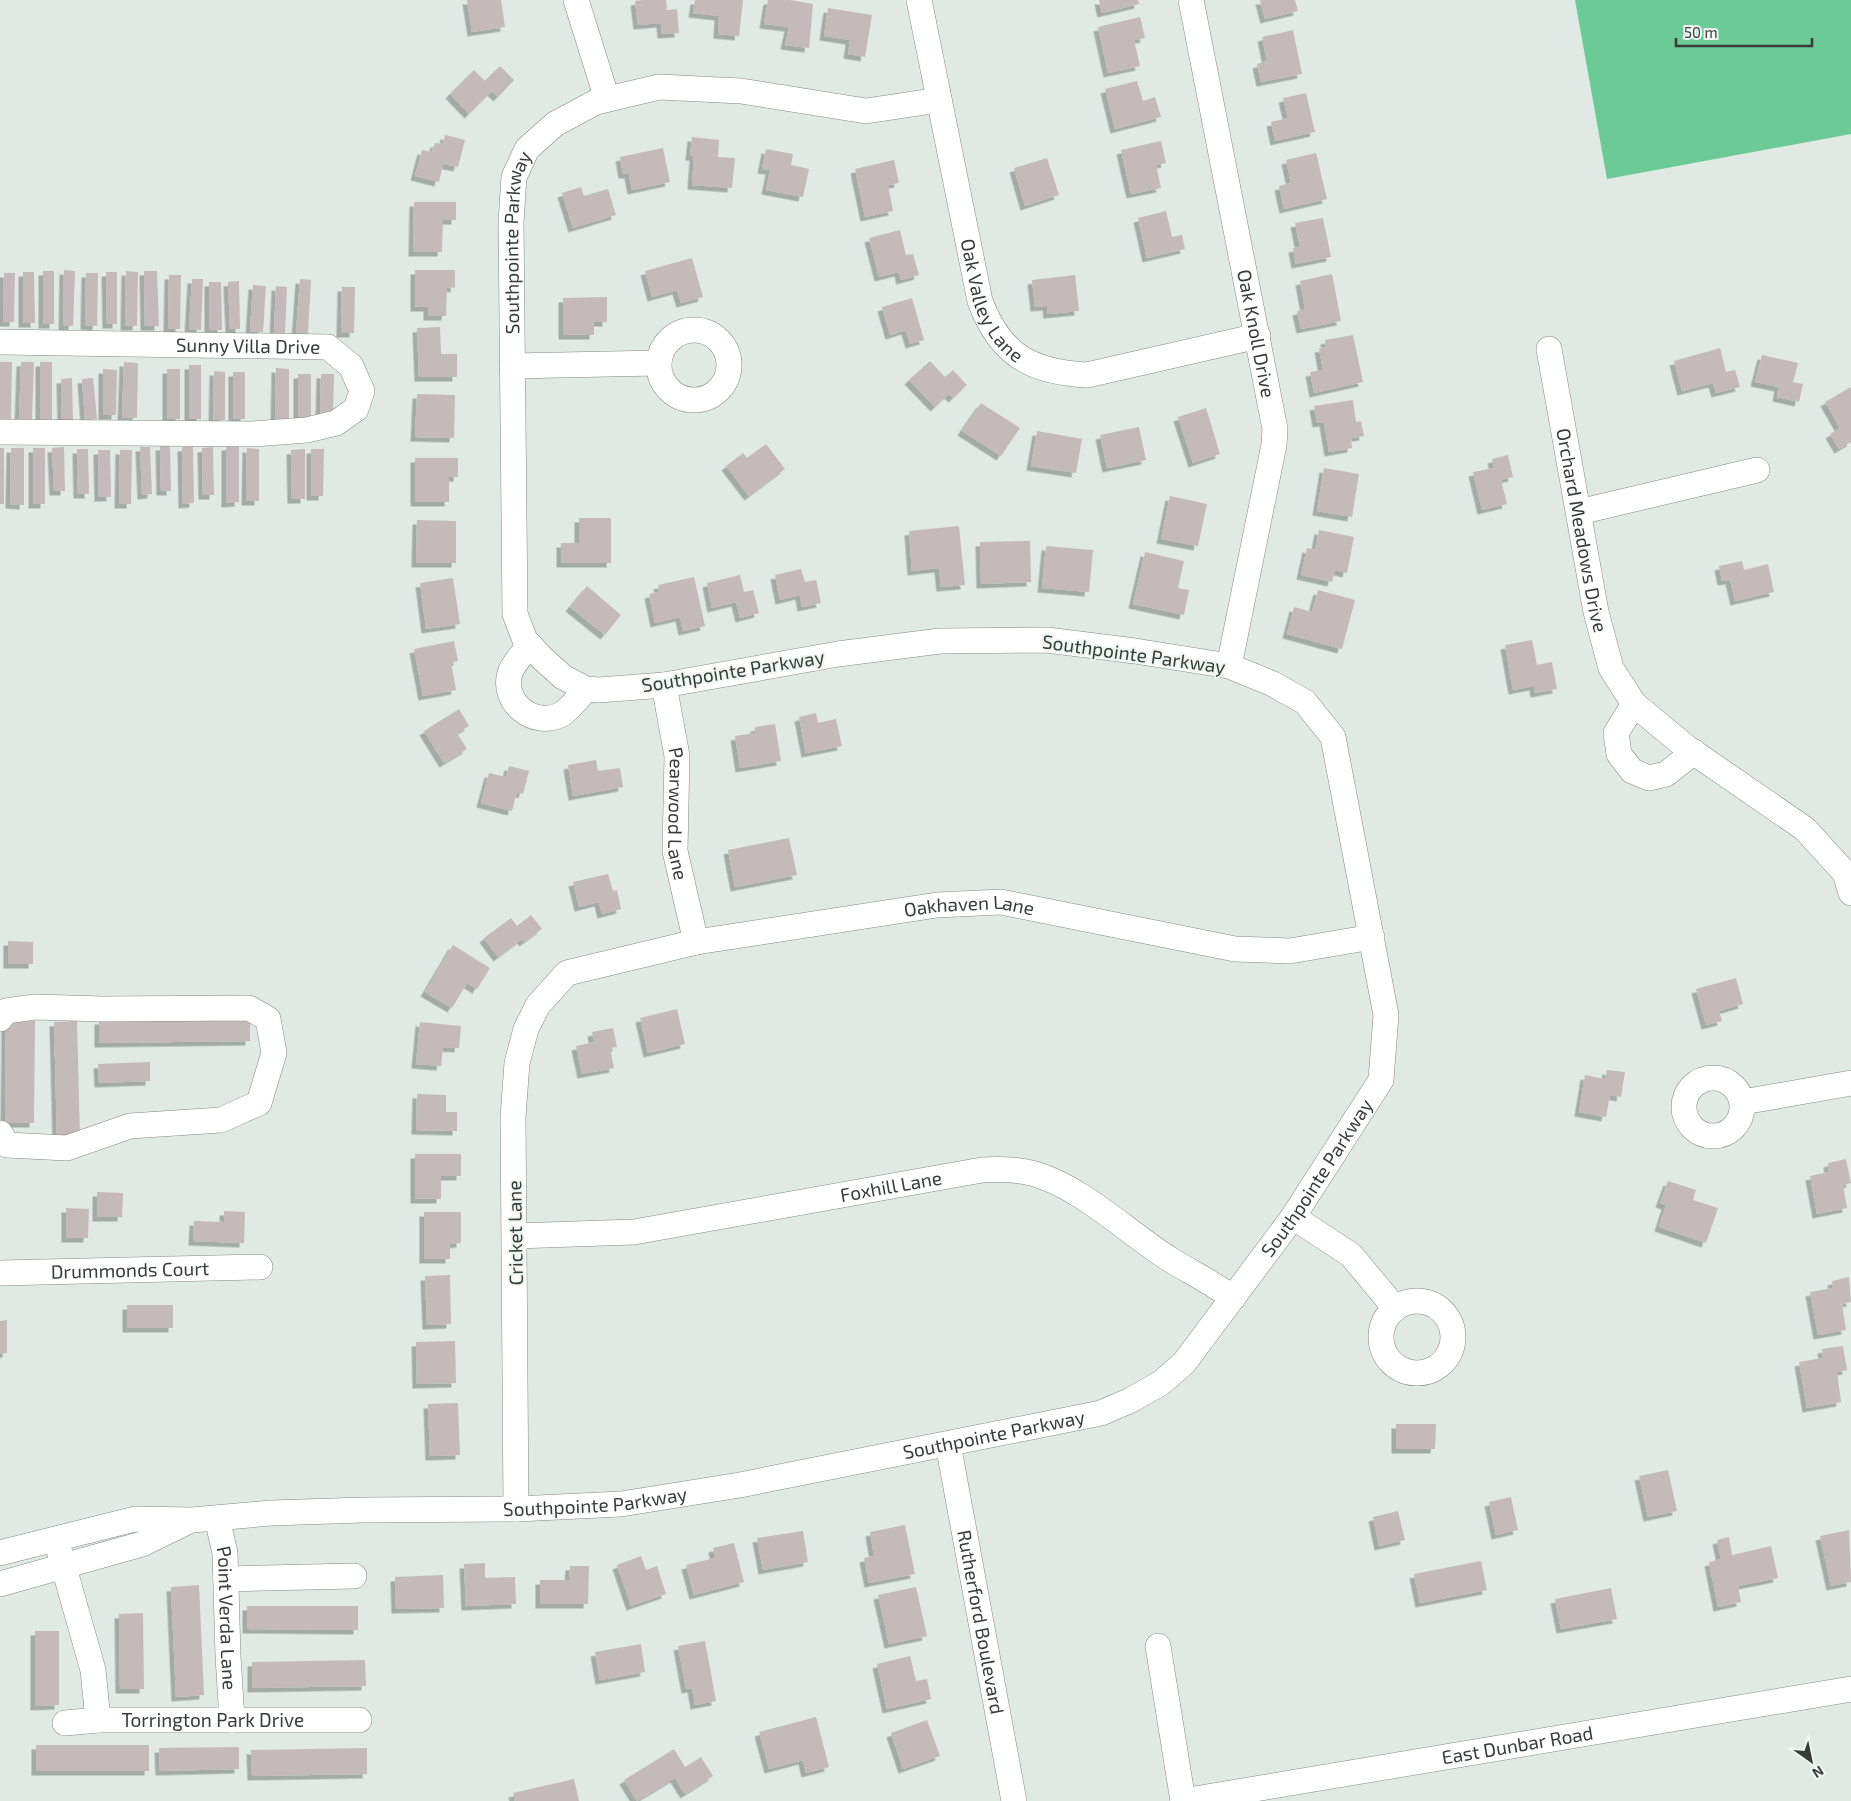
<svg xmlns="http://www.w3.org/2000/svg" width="1851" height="1801" viewBox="0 0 1851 1801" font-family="'Exo 2',sans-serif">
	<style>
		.forest { fill: #6cca97 }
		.building { fill: #c5baba; filter: url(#shadow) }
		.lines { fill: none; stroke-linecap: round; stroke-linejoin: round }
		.minor-casing { stroke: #818a84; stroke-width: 26 }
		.minor { stroke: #fff; stroke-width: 25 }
		.labels { text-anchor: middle; stroke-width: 4; stroke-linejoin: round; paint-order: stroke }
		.street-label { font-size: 19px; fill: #373b39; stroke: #edf6f0 }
	</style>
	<defs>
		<filter id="shadow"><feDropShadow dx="-4.5" dy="4.5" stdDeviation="0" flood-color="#0004"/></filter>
	</defs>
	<rect width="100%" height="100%" fill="#e0e9e3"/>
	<!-- forest -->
	<path class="forest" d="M1575,0H1851V134L1607,179Z"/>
	<!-- building -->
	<path class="building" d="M467,0H501L505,27L472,32Z
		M643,0H666L667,10L677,9L679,33L662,34L661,23L638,25L635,1Z
		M695,0H743L739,36L718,34L719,16L693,13Z
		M768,0H790L813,4L809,48L785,45L789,27L764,24Z
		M1099,0H1138L1139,4L1102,13Z
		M1260,0H1295L1298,11L1265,19Z
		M828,8L872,15L865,57L848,54L850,40L824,36Z
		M1140,17L1145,38L1134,40L1140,66L1108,73L1098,27Z
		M1293,30L1302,74L1261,82L1257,64L1267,61L1262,37Z
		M500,66L514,80L498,97L492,91L469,114L450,94L474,70L485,81Z
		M1137,81L1143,101L1155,97L1161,117L1115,129L1105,89Z
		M1306,93L1315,132L1275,141L1271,122L1288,118L1283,98Z
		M445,135L465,140L458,167L443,164L439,182L415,176L422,150L432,152L435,143L443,144Z
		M692,137L719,140L718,157L735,158L732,188L692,185L694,156H690Z
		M1161,141L1166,163L1156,165L1161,188L1131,194L1121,150Z
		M663,148L670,182L632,190L629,174H623L620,157Z
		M766,149L793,154L791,165L809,169L803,197L766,190L770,170L762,169Z
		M1316,153L1327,199L1284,209L1279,186L1291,183L1286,160Z
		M1047,158L1059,195L1025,206L1014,168Z
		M894,160L899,183L888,185L893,211L865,217L855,169Z
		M581,187L584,196L608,189L616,215L573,228L562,193Z
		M414,202H456V220H443L442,252H413Z
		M1166,211L1172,237L1182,235L1185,249L1147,258L1138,218Z
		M1323,218L1331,257L1296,264L1293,248L1300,247L1295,223Z
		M900,230L906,255L913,254L919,275L901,280L899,272L879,277L869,238Z
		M692,258L703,297L681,303L677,290L652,297L645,271Z
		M64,270L75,271L73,326H63Z
		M415,270H455V288L447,287L446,316H428V307H415Z
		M43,271H54V324H43Z
		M126,271L138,272L137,326H125Z
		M144,271H157L159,326H145Z
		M23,272H34L35,323H23Z
		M106,272H117V324H107Z
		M4,273H15L14,322H3Z
		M86,273H98L97,326L85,325Z
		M1332,274L1341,321L1301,329L1297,311L1305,309L1300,281Z
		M169,275H181L180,329H168Z
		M1075,275L1079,311L1048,314L1047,306L1035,307L1032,280Z
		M192,279H203L201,330L189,329Z
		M300,279L311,280L308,334L296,333Z
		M239,281L240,329H230L228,282Z
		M209,282H221L222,330H209Z
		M253,285L266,286L263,332L250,331Z
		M276,286L287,287L285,333H274Z
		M342,287H355L354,333H341Z
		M607,297V322H594V335H563V298Z
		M912,298L924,340L910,344L906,330L890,335L882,307Z
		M440,327L441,354H457V377H419L417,328Z
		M1353,335L1363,382L1314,393L1310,372L1323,370L1319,348L1326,347L1325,340Z
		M1720,348L1726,372L1735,370L1740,387L1716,393L1713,383L1682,391L1674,361Z
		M1762,355L1798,363L1793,382L1803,384L1799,402L1777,397L1779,387L1755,382Z
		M930,361L945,377L953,370L967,385L953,398L949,394L935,407L909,380Z
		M0,362H12L11,420H0Z
		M21,362H34L32,419H19Z
		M40,362H52V419H40Z
		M124,362L138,363L137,418H122Z
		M189,365H201V419H189Z
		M276,368L289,369V421H275Z
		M103,369L117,370L116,415H103Z
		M167,369H180V419H167Z
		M214,371L225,372V420H213Z
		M233,372H245V419H233Z
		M298,374H311V418H298Z
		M321,374H334L333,416L320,415Z
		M72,378L73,420H62L61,379Z
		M93,378L97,419L85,420L82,379Z
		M1851,387V442L1839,449L1830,434L1840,428L1825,402Z
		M417,394L455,395L454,438L415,437Z
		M1353,400L1356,422L1361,421L1364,436L1351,438L1352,448L1329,452L1324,422L1317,423L1314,406Z
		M981,403L1020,428L1001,456L962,431Z
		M1206,408L1220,454L1193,463L1178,417Z
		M1139,427L1146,460L1107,468L1100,435Z
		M1037,431L1082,439L1076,473L1031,466Z
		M766,444L785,469L749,496L726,466L743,453L747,458Z
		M160,446H170L171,491H161Z
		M226,446H239V502L226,503Z
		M64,447L65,491H54L52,448Z
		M140,447H150L152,494L142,495Z
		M182,447H193L194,503L183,504Z
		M213,447L214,495H203L202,448Z
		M0,448H4V504H0Z
		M11,448H24V505L10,504Z
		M33,448H45V504H33Z
		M247,448L259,449V501H246Z
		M77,449H88L89,494H78Z
		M305,449V499H292L291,450Z
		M311,449H324L323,496H311Z
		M98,450H110L111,497H99Z
		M120,450H132L131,504H119Z
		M1508,455L1513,477L1501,480L1507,504L1482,510L1473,472L1494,468L1492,459Z
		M415,458H458V477H449V502H415Z
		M1324,468L1359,474L1352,517L1317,511Z
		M1170,496L1207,504L1198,546L1161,539Z
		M579,518H611V563H561V543H579Z
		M417,520L456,521V563H416Z
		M959,526L965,585L941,587L939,568L912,571L909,531Z
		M1319,530L1354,537L1347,573L1335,570L1332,582L1301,575L1307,548L1315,550Z
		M1030,541L1031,582L981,584L980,542Z
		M1046,546L1093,550L1089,592L1042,588Z
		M1145,552L1184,561L1178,588L1189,590L1184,615L1133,604Z
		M1742,561L1744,570L1768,564L1774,592L1735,601L1730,580L1722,581L1719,566Z
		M801,569L805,582L816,580L821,603L802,607L800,595L780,600L775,575Z
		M740,575L744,592L753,590L759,613L740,618L736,602L712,608L707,583Z
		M694,577L705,626L683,631L680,617L655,623L649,594L659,592L658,585Z
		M453,578L460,624L426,629L420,583Z
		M587,586L621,615L605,635L570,607Z
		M1318,590L1355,600L1342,649L1287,634L1294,607L1312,612Z
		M1532,640L1537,665L1552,662L1557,689L1535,693L1534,686L1513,690L1505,645Z
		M454,641L458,661L451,662L456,690L423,696L414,649Z
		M459,709L469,726L457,733L467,749L444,763L424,731Z
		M816,713L818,723L836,719L842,746L806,753L799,717Z
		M775,724L781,761L740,768L735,736L755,733V727Z
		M596,760L598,771L620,768L623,787L573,796L568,765Z
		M509,766L529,771L523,794L517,792L512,811L481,803L489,773L506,777Z
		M789,838L797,875L735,887L728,850Z
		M608,874L613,891L617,890L621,909L602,914L599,902L579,907L573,882Z
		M531,915L542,929L524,942L522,939L498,957L484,938L511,918L517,926Z
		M8,941L33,942V964H8Z
		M453,945L490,968L477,989L467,983L452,1008L425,992Z
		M1736,978L1743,1004L1719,1011L1722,1021L1706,1025L1696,989Z
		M677,1009L685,1044L648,1053L640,1018Z
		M250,1018V1041L99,1043V1020Z
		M6,1021H35L34,1123H5Z
		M77,1021L80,1138H57L54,1022Z
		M420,1022L461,1026L459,1048L443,1047L441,1066L416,1064Z
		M613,1028L617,1047L610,1048L614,1068L582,1074L576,1046L594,1042L592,1032Z
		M150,1062V1081L99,1083L98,1064Z
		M1607,1070L1625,1072L1621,1097L1610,1095L1606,1117L1579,1112L1585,1075L1605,1079Z
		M417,1094L446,1095V1112H457V1131L416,1130Z
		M415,1154H461V1176H441V1199H415Z
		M1846,1159L1851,1183L1843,1185L1847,1208L1817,1214L1810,1176L1829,1172L1828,1163Z
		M1668,1181L1696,1190L1693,1200L1718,1208L1706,1243L1659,1227L1666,1205L1660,1203Z
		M97,1192L123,1193L122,1217H97Z
		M66,1208L89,1209L88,1238H66Z
		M224,1211L245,1212L244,1243L193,1241L194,1221L224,1222Z
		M424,1212H461V1243L450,1244V1259H424Z
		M450,1275L451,1324L427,1325L425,1276Z
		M1849,1277L1851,1302L1842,1304L1846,1330L1818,1335L1810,1292L1833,1288L1832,1281Z
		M127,1305H173V1328H127Z
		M7,1320V1353L0,1354V1321Z
		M455,1341L456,1383L417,1384L416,1342Z
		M1843,1346L1847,1370L1837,1372L1841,1402L1807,1408L1799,1362L1823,1358L1822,1349Z
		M458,1403L460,1455L430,1456L428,1404Z
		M1396,1424H1436L1435,1449H1396Z
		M1668,1470L1677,1511L1648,1517L1639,1476Z
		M1511,1497L1518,1530L1496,1535L1489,1502Z
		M1398,1511L1405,1540L1379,1546L1373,1517Z
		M905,1525L915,1574L869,1583L864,1558L874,1556L870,1532Z
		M1849,1530L1851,1582L1831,1586L1820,1536Z
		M803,1531L808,1562L763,1570L757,1538Z
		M1729,1537L1732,1555L1771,1546L1778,1578L1738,1586L1741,1602L1718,1607L1709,1562L1721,1559L1717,1540Z
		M734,1543L744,1582L694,1595L686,1565L715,1558L713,1548Z
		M641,1556L646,1570L657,1566L666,1594L631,1606L617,1565Z
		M1481,1561L1487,1590L1420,1603L1414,1574Z
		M485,1563V1578L515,1577L516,1604L466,1606L464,1564Z
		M570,1566H589L588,1604H540V1580H569Z
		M443,1575L444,1608L396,1609L395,1577Z
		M199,1585L204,1695L176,1697L171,1587Z
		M916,1587L927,1636L889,1644L878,1595Z
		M1611,1588L1617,1619L1561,1629L1555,1599Z
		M247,1606H358V1630L247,1629Z
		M143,1613L144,1689H120L119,1614Z
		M35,1631H59V1705L35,1706Z
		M705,1641L716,1701L695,1705L692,1688L686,1689L678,1646Z
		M641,1644L645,1672L600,1680L595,1652Z
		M910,1656L916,1681L927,1679L931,1699L887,1709L877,1664Z
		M365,1660L366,1686L252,1688V1662Z
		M816,1717L829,1767L806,1773L803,1760L769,1769L759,1732Z
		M927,1720L940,1756L903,1769L891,1733Z
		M36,1745H149V1771H36Z
		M239,1747V1769L160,1771L159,1748Z
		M367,1748V1774L252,1776L251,1750Z
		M674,1749L685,1767L701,1757L713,1776L685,1794L675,1778L637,1801L624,1780Z
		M574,1779L579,1801H515L513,1793Z"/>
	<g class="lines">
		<defs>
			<g id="minor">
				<path d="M576,0L607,99"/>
				<path id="s1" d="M919,0L980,301C1000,355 1031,372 1087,375L1258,336"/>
				<path id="s2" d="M1191,0L1275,429L1274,445L1229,666"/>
				<circle cx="694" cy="365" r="35"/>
				<path id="s3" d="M0,342L328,347L351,366L362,391L356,409L336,423L307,430L252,434L0,432"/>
				<path id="s4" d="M1549,349L1596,612L1611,668L1634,704L1686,747L1805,829L1845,873L1851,893"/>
				<path d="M512,366L658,363"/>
				<path d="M1579,512L1757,470"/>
				<path d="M530,645C524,653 513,663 510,673C501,703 535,729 562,714C571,708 579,697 586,689"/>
				<path id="s5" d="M664,685L677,756L675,851L696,942"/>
				<path d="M1634,704L1616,733L1619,754L1632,771L1649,778L1666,774L1694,752"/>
				<path d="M0,1019L6,1011L35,1007L102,1009L249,1008L268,1019L274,1053L259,1103L221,1120L130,1126L67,1148L7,1145L0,1133"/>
				<circle cx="1713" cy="1107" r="29"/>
				<path d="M1743,1102L1851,1083"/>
				<path d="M1293,1217L1351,1255L1395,1308"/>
				<path id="s6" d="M515,1236L634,1232L982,1170C999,1169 1018,1169 1035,1174C1083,1188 1129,1234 1171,1260C1192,1273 1213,1283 1233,1298"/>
				<path id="s7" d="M0,1273L260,1267"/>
				<circle cx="1417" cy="1337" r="36"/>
				<path id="s8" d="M948,1444L1014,1801"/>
				<path id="s9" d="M516,1509L513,1117L517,1063L526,1029L538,1005L567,973L696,942L937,905L1001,902L1235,949L1290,951L1372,937"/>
				<path id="s10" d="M217,1518L225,1553L228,1656L232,1720"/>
				<path d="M59,1550L93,1670L98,1720"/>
				<path id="s11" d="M0,1553L135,1519L192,1520L271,1513L363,1510L516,1509L621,1504L740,1485L1101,1413L1131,1400L1161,1383L1184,1363L1293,1217L1381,1080L1386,1015L1333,737L1305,702L1273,684L1229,666L1135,651L1047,640L940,641L838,654L664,685L599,690L586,689L563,677L543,659L525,640L515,614L511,222L514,177L527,149L555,124L596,102L659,87L741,91L866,111L939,100"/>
				<path d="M226,1579L354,1576"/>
				<path d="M0,1584L142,1544L187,1522"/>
				<path d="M1158,1646L1183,1801"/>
				<path id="s12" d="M65,1723L98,1720H359"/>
				<path id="s13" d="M1183,1801L1851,1689"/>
			</g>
		</defs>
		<!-- minor casing -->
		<use href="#minor" class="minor-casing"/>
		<!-- minor -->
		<use href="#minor" class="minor"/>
	</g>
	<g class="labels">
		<!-- street labels -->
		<g class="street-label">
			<text dy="7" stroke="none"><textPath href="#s11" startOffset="3162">Southpointe Parkway</textPath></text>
			<text dy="7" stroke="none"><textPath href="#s1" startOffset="311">Oak Valley Lane</textPath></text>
			<text dy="7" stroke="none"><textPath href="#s2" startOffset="340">Oak Knoll Drive</textPath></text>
			<text dy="7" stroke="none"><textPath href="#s3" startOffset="248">Sunny Villa Drive</textPath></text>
			<text dy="7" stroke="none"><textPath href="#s4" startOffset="184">Orchard Meadows Drive</textPath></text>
			<text transform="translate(1134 654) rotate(8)" y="7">Southpointe Parkway</text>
			<text transform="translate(733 671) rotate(-9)" y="7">Southpointe Parkway</text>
			<text dy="7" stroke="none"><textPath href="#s5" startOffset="130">Pearwood Lane</textPath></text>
			<text dy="7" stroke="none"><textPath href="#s9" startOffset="960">Oakhaven Lane</textPath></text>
			<text dy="7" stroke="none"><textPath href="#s11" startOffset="1440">Southpointe Parkway</textPath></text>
			<text dy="7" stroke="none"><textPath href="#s6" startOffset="380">Foxhill Lane</textPath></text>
			<text transform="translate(515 1233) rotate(-91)" y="7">Cricket Lane</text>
			<text dy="7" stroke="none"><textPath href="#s7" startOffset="130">Drummonds Court</textPath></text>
			<text dy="7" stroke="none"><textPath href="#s11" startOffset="1005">Southpointe Parkway</textPath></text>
			<text dy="7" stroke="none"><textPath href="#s11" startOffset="600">Southpointe Parkway</textPath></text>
			<text dy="7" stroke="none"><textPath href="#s10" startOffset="101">Point Verda Lane</textPath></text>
			<text dy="7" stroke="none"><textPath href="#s8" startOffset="181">Rutherford Boulevard</textPath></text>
			<text dy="7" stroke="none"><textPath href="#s12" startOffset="148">Torrington Park Drive</textPath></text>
			<text dy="7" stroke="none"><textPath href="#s13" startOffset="339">East Dunbar Road</textPath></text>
		</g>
	</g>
	<!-- north arrow -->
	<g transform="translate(1811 1761) rotate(147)" stroke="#edf6f0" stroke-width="4" paint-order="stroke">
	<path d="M0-4L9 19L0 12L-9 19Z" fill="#373b39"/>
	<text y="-8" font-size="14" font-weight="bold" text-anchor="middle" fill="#373b39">N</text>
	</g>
	<!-- scale -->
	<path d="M1676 38v8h136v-8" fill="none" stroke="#373b39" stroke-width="2.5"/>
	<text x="1684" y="38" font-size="15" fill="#373b39" stroke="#edf6f0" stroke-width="4" paint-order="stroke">50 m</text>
</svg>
